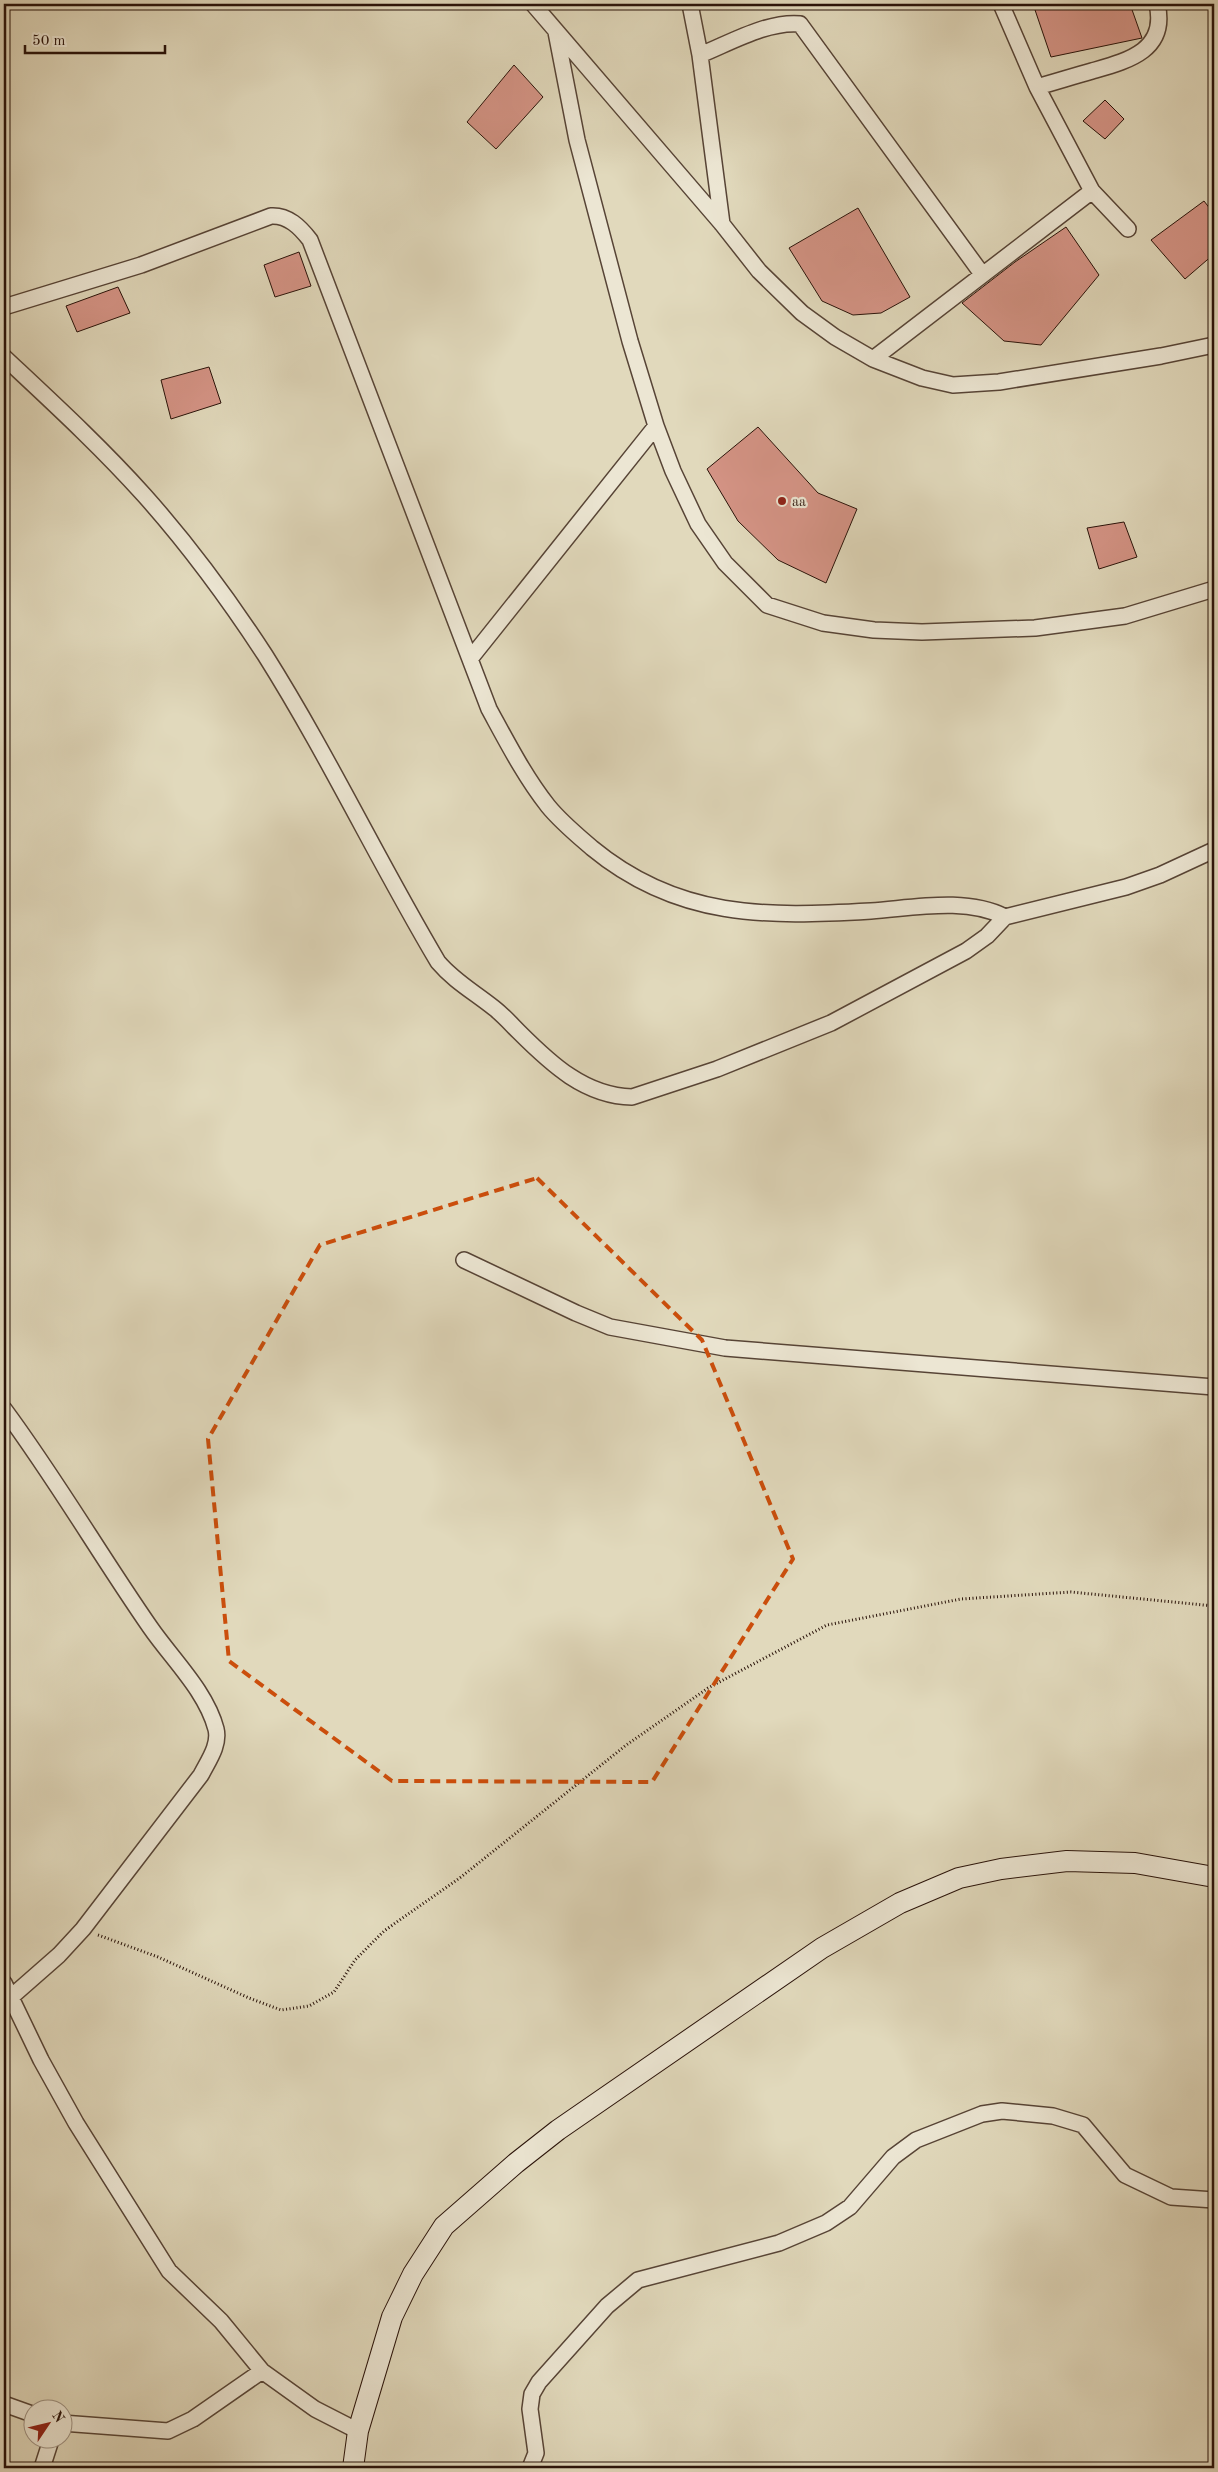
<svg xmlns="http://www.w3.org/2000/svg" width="1218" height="2472" viewBox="0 0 1218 2472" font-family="'Old Standard TT',serif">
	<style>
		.building { fill: #d59486; stroke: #291209 }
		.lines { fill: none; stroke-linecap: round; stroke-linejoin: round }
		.street-casing { stroke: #574436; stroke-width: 18 }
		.secondary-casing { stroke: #291209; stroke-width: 22 }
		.path { stroke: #291209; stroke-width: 3; stroke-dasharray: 1 2.5; stroke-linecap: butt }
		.street { stroke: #ece6d3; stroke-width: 15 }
		.secondary { stroke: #ece6d3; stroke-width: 20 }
		.marked { fill: none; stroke: #cb4e0c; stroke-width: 4; stroke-dasharray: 10 6; stroke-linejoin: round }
		.poi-dot { fill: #8f2418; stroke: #ece6d3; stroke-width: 2 }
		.labels { text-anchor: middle; stroke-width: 4.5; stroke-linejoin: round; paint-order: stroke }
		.poi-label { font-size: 14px; fill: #291209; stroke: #ece6d3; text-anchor: start }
	</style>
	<rect width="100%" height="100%" fill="#e1d9bc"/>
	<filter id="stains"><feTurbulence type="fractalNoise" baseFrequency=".004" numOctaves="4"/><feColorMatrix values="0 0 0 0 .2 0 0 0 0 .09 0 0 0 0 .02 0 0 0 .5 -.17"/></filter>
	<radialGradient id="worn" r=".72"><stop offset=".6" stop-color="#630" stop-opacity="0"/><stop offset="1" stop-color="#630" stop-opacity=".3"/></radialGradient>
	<!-- building -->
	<path class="building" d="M1033,4H1130L1142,38L1051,57Z
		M514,65L543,97L496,149L467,122Z
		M1105,100L1124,119L1105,139L1083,121Z
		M1204,201L1214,214V254L1185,279L1151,240Z
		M858,208L910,297L881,313L853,315L822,301L789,248Z
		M1066,227L1099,275L1041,345L1004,341L962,303L1015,262Z
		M299,252L311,286L275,297L264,265Z
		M118,287L130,313L77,332L66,306Z
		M209,367L221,403L171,419L161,380Z
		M758,427L818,493L857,509L826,583L778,560L738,521L707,469Z
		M1124,522L1137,557L1099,569L1087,528Z"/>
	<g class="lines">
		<defs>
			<path id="street" d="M533,4L722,224L759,271L802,313L835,337L873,359L922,378L953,385L999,382L1161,356L1214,345
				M690,4L700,55L722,224
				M1001,4L1037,87C1055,82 1074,76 1092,71C1127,61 1168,51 1157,4
				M556,32L577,140L630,341L656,426L673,471L698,524L725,563L767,605L823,623L874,630L922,632L1035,628L1125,616L1214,589
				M700,55C730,43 767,21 800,24L982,274
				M1037,87L1092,191L1128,229
				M4,307L141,265L271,216C288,215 300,227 310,240L489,709C507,742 525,777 548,806C561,822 577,835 592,848C678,919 766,917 871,911C914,908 966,897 1005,917
				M4,357C52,402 100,446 144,495C186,542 231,603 265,655C328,755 378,861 438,962C454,981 474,992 494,1008C503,1015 511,1024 519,1032C551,1064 585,1096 632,1097L717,1069L831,1023L966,951L987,936L1005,917L1126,887L1160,875L1214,850
				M873,359L1092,191
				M470,659L656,426
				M464,1260L576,1313L610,1327L725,1348L1214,1387
				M4,1409C56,1479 100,1555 150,1627C172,1659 206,1691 216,1729C220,1745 208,1761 201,1775L83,1929L59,1955L10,1998
				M4,1983L41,2060L76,2123L169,2271L221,2321L262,2371L315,2409L358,2431
				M4,2404L32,2414
				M62,2423L168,2431L193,2419L262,2371
				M42,2468L51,2440
				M530,2468L536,2453L530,2409L532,2394L539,2382L607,2306L638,2280L779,2243L826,2223L850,2207L893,2157L916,2140L982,2114L1002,2111L1053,2116L1083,2125L1125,2175L1171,2197L1214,2200"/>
			<path id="secondary" d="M353,2468L358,2431L392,2317L413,2274L444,2226L516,2163L558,2130L822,1948L900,1903L959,1878L1001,1869L1067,1861L1135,1863L1214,1877"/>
		</defs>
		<!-- street casing -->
		<use href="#street" class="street-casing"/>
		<!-- secondary casing -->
		<use href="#secondary" class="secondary-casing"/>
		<!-- path -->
		<path class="path" d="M98,1935L158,1957L249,1998L281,2010L309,2006L334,1992L355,1960L384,1931L461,1877L625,1746L708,1688L827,1625L961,1599L1071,1592L1214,1606"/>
		<!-- street -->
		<use href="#street" class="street"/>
		<!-- secondary -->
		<use href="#secondary" class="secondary"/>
	</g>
	<!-- marked area -->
	<path class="marked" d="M537,1178L702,1340L793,1559L652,1782L392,1781L229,1661L208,1439L320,1245Z"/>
	<!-- markers -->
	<circle class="poi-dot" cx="782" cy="501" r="5"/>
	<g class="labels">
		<!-- poi labels -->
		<g class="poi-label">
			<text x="792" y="506">aa</text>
		</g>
	</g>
	<!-- margin -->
	<rect width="1218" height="2472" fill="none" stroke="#e1d9bc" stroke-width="20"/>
	<rect x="5" y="5" width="1208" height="2462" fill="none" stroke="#291209" stroke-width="2.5"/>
	<rect x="10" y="10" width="1198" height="2452" fill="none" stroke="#291209"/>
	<!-- north arrow -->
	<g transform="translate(48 2424) rotate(55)"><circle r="24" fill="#ece6d3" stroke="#9e9182"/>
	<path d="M0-4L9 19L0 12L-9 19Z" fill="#8f2418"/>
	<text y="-8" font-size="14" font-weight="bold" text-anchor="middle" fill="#291209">N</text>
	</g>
	<!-- scale -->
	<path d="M25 45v8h140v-8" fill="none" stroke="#291209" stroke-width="2.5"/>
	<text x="32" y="45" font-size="15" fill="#291209" stroke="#ece6d3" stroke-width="4" paint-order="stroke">50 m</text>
	<rect width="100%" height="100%" filter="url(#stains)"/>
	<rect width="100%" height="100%" fill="url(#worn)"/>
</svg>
